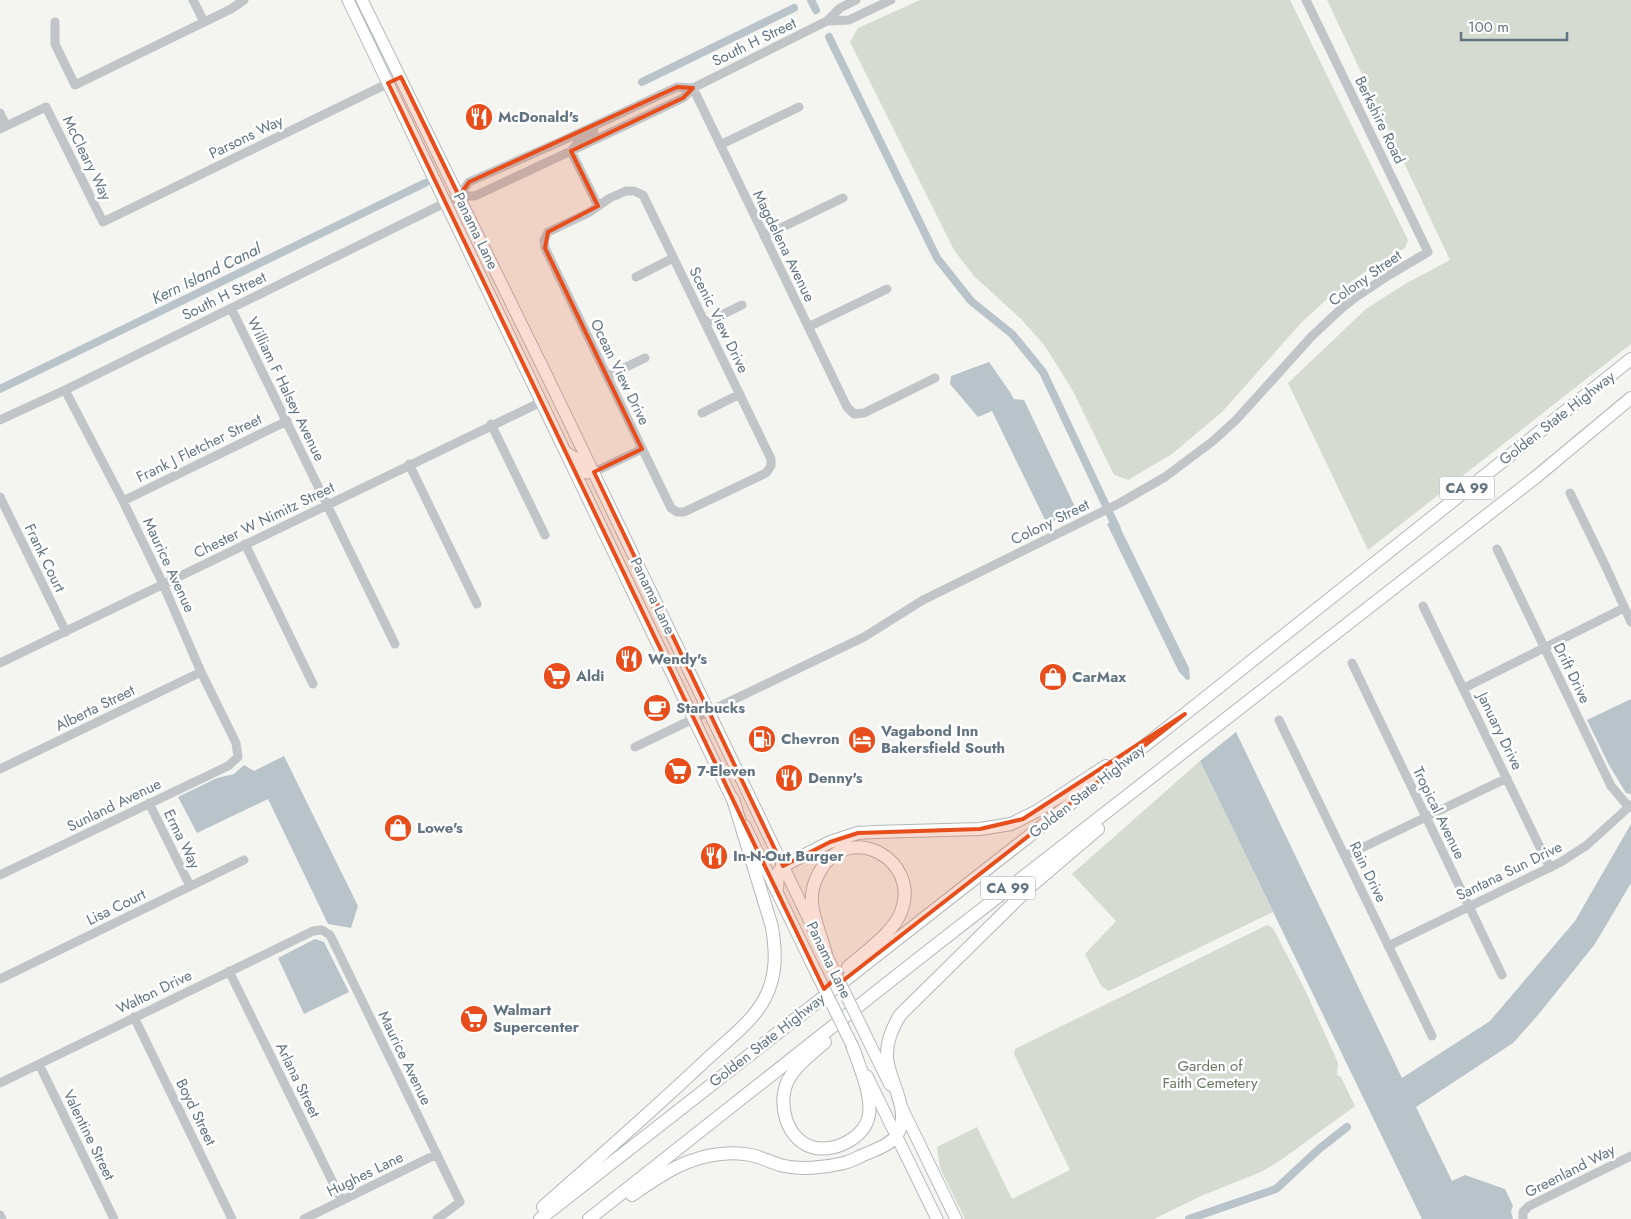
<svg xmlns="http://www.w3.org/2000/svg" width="1631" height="1219" viewBox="0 0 1631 1219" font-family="Jost,sans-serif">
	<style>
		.green { fill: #d5dbd1 }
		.water { fill: #b8c4c9 }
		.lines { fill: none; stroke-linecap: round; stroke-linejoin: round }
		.canal { stroke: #b8c4c9; stroke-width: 8 }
		.major-casing { stroke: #b4b8bc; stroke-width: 13 }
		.highway-casing { stroke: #b4b7ba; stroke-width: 14 }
		.minor { stroke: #c1c5c8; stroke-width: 9 }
		.major { stroke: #fff; stroke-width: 11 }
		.highway { stroke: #fff; stroke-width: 12 }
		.major-bridge-casing { stroke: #b4b8bc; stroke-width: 13; stroke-linecap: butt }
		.major-bridge { stroke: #fff; stroke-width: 11 }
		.marked { fill: #e84e1c; fill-opacity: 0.2; stroke: #e84e1c; stroke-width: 4; stroke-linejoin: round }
		.labels { text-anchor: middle; stroke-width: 5; stroke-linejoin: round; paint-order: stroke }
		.shield { fill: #fff; stroke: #919ea8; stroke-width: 1 }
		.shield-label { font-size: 14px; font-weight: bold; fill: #627482 }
		.street-label { font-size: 15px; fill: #627482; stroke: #fff }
		.poi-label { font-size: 15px; font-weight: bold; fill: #627482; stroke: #fff; text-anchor: start }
		.park-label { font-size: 15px; fill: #667961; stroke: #fff }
		.water-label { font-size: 16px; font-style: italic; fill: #5e7780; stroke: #fff }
	</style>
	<rect width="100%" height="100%" fill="#f4f4f0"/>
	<!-- green -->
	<path class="green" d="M920,0H1290L1408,240L1405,248L1379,262L1327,299L1301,323L1222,412L1172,454L1128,480L1114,475L1073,391L1045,346L1021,319L974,276L954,250L850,42L858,28Z
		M1327,0H1631V344L1368,550L1288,383L1366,309L1405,284L1450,260Z
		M1200,761L1273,912L1109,991L1101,986L1085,954L1116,921L1072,874Z
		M1267,925L1273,928L1305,990L1338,1063L1337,1075L1341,1077L1355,1106L1281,1160L1261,1172L1201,1196L1154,1219H965L940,1168L937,1147L977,1127L1012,1199L1070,1170L1014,1054L1015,1049Z"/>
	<!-- water -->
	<path class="water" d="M989,362L1010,392L1014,399L1024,400L1077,511L1047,524L992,411L978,417L950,384L951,376Z
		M1116,519L1189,668L1190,679L1187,680L1179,672L1107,524Z
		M1631,699V794L1626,793L1609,765L1587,720Z
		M1236,732L1402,1078L1490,1021L1575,921L1631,824V883L1595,944L1538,1015L1513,1043L1416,1107L1452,1181L1465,1175L1505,1189L1513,1206L1511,1211L1513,1219H1422L1200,761Z
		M284,756L358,906L351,928L328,924L268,799L197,833L178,797L217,778L234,774L244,765L254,771Z
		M315,939L324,942L349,992L304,1014L278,958Z"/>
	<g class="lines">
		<!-- canal -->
		<path class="canal" d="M811,0L816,10
			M829,37L937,258L971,301L1012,334L1043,372L1117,529
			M642,82L794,8
			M0,389L425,183
			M1189,1219L1276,1189L1319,1149L1347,1127"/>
		<defs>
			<path id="major" d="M348,0L736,807
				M362,0L547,376L814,930
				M567,453L577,459L587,473L594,472
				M745,826L811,962
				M867,1038L890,1085
				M867,1076L937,1219
				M902,1108L956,1219"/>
			<path id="highway" d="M777,891L778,873L783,866L830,842L858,833L874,832L980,829L1011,824L1037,811L1106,766
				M826,954C822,939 813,917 812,903C811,892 814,882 819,873C847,819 922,859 901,912C893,933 865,952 848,967
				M825,1042C813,1053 798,1063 790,1077C775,1100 786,1143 816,1148C838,1151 865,1137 869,1115C872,1093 859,1066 852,1045
				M632,1195C660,1176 686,1157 721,1154C730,1153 741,1153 751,1155C761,1157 770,1162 780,1165C799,1170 824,1168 844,1163C852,1161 860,1156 868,1153C878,1149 891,1144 897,1135C912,1111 889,1082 887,1058C886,1042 892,1028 900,1015L1030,887L1098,829
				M543,1207C597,1159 652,1111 705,1061C724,1043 753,1022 765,998C777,975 776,952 772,927L733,799
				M540,1219L1185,714L1631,359
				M589,1219L918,959L1536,477L1631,398"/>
		</defs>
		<!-- major casing -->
		<use href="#major" class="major-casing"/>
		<!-- highway casing -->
		<use href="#highway" class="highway-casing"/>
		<!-- minor -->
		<path class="minor" d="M193,0L204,22
			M856,0L840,8L827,21L849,20L891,0
			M55,22V44L75,85L231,9L244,0
			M693,88L847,407L854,414L864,413L935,378
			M0,113L6,126
			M0,129L46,107L103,222L401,77
			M594,131L582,138L571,151L598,206
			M720,145L799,107
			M626,191H634L643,195L771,459V466L766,473L684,512H677L671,508L545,248L544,240L548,232L588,213L610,198Z
			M459,196H475L654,112L683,98L693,88L827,21
			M764,236L843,198
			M636,277L673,258
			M231,308L395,644
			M705,323L742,305
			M808,327L887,289
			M607,376L645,358
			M702,413L740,394
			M0,420L65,390L459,196L469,182L564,140L677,87L693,88
			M491,424L545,535
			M409,464L477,604
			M594,472L642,449
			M1570,493L1606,567L1631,622
			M0,497L66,632
			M123,501L287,421
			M245,544L313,684
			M1497,549L1611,786L1628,806
			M1423,606L1550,868
			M0,663L541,402
			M1352,663L1502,975
			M1464,688L1624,608
			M1279,720L1432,1036
			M635,747L864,637L923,600L1118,504L1165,477L1213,441L1236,420L1312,336L1342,308L1356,297L1389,275L1428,252L1306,0
			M0,769L201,672
			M149,803L190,886
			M1345,856L1507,778
			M0,875L228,766L238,757L236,743L201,672L163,584L123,501L65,390
			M1388,946L1561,862L1587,845L1631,805
			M229,971L342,1201
			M0,979L244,860
			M134,1017L232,1219
			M39,1064L114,1219
			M0,1083L313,931L322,930L330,935L460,1202L437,1219
			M0,1215L2,1219
			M304,1219L437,1154
			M1523,1219V1212L1529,1206L1631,1156"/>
		<!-- major -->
		<use href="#major" class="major"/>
		<!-- highway -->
		<use href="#highway" class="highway"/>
		<defs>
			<path id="major-bridge" d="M826,954L867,1038
				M811,962L852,1045"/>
		</defs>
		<!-- major-bridge casing -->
		<use href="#major-bridge" class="major-bridge-casing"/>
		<!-- major-bridge -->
		<use href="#major-bridge" class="major-bridge"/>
	</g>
	<!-- marked area -->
	<path class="marked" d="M401,77L459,196L469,182L677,87L693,88L683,98L571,151L598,206L548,232L545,248L642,449L594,472L783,866L830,842L858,833L980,829L1023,819L1185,714L840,983L837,977L824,989L388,83Z"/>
	<!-- icons -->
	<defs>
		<symbol id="restaurant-disc" viewBox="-11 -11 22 22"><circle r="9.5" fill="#e84e1c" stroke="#fff"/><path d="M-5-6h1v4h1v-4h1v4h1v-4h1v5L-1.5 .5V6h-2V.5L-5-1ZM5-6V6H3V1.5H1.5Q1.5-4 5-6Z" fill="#fff"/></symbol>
		<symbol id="supermarket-disc" viewBox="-11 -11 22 22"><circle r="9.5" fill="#e84e1c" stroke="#fff"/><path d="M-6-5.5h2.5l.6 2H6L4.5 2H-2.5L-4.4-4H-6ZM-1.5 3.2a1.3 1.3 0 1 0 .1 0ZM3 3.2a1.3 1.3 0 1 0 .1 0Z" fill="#fff"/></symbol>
		<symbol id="shop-disc" viewBox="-11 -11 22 22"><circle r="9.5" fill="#e84e1c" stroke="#fff"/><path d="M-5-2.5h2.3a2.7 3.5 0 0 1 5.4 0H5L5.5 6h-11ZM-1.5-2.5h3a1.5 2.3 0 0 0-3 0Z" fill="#fff"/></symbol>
		<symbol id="cafe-disc" viewBox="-11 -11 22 22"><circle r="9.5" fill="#e84e1c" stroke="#fff"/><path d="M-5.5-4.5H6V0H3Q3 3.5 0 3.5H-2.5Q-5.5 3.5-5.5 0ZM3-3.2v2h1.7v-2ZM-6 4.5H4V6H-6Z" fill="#fff"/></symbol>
		<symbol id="fuel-disc" viewBox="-11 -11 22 22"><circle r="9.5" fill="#e84e1c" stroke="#fff"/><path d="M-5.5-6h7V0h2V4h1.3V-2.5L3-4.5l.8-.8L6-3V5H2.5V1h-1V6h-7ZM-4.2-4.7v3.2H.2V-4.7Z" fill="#fff"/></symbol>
		<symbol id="hotel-disc" viewBox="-11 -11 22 22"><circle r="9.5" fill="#e84e1c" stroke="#fff"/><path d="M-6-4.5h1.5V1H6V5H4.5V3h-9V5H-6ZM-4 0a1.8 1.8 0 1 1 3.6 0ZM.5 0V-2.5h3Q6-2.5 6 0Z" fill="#fff"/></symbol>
	</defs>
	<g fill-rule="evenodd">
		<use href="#restaurant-disc" x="463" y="101" width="32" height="32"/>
		<use href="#restaurant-disc" x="613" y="643" width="32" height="32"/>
		<use href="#supermarket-disc" x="541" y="660" width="32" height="32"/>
		<use href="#shop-disc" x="1037" y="661" width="32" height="32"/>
		<use href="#cafe-disc" x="641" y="692" width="32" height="32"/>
		<use href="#fuel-disc" x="746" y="723" width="32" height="32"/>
		<use href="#hotel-disc" x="846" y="724" width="32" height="32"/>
		<use href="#supermarket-disc" x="662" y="755" width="32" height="32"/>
		<use href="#restaurant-disc" x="773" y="762" width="32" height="32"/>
		<use href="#shop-disc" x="382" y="812" width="32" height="32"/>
		<use href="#restaurant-disc" x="698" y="840" width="32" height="32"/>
		<use href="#supermarket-disc" x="458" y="1003" width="32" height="32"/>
	</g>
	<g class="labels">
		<!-- shield labels -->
		<g class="shield">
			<rect x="1439.5" y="476.5" width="55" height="23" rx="4"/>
			<rect x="980.5" y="876.5" width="55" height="23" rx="4"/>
		</g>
		<g class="shield-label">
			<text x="1467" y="493">CA 99</text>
			<text x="1008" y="893">CA 99</text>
		</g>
		<!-- street labels -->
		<g class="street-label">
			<text transform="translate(754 42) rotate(-26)" y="5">South H Street</text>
			<text transform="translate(1380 120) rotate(64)" y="5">Berkshire Road</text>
			<text transform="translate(246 137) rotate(-26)" y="5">Parsons Way</text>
			<text transform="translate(87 158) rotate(64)" y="5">McCleary Way</text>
			<text transform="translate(476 231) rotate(64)" y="5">Panama Lane</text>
			<text transform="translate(784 246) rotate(64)" y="5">Magdelena Avenue</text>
			<text transform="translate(1365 278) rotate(-35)" y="5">Colony Street</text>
			<text transform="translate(224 296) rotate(-26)" y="5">South H Street</text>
			<text transform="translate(719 320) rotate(64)" y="5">Scenic View Drive</text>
			<text transform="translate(620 372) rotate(64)" y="5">Ocean View Drive</text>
			<text transform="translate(286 389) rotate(64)" y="5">William F Halsey Avenue</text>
			<text transform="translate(1557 418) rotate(-38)" y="5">Golden State Highway</text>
			<text transform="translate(199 448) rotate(-26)" y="5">Frank J Fletcher Street</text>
			<text transform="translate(264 520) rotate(-26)" y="5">Chester W Nimitz Street</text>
			<text transform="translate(1050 522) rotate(-26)" y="5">Colony Street</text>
			<text transform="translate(45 558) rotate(64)" y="5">Frank Court</text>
			<text transform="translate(169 565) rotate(65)" y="5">Maurice Avenue</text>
			<text transform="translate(653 596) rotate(64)" y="5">Panama Lane</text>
			<text transform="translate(1572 673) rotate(64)" y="5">Drift Drive</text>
			<text transform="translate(95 708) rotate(-26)" y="5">Alberta Street</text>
			<text transform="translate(1500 731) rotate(64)" y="5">January Drive</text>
			<text transform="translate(1087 791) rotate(-38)" y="5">Golden State Highway</text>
			<text transform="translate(114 805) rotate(-26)" y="5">Sunland Avenue</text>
			<text transform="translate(1439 813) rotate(64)" y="5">Tropical Avenue</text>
			<text transform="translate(182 839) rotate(64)" y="5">Erma Way</text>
			<text transform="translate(1509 871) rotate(-26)" y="5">Santana Sun Drive</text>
			<text transform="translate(1368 872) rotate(64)" y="5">Rain Drive</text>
			<text transform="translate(116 907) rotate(-26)" y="5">Lisa Court</text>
			<text transform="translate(829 960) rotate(64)" y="5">Panama Lane</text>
			<text transform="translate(154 992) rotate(-26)" y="5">Walton Drive</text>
			<text transform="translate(767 1040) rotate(-38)" y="5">Golden State Highway</text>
			<text transform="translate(405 1058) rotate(64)" y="5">Maurice Avenue</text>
			<text transform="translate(298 1080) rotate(64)" y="5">Arlana Street</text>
			<text transform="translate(196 1112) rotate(64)" y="5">Boyd Street</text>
			<text transform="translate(89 1135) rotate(64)" y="5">Valentine Street</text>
			<text transform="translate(1570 1171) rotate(-27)" y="5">Greenland Way</text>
			<text transform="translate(365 1174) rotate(-26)" y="5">Hughes Lane</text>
		</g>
		<!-- poi labels -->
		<g class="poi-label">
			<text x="498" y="122">McDonald's</text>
			<text x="648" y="664">Wendy's</text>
			<text x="576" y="681">Aldi</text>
			<text x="1072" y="682">CarMax</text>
			<text x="676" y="713">Starbucks</text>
			<text x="881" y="736">Vagabond Inn<tspan x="881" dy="17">Bakersfield South</tspan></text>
			<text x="781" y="744">Chevron</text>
			<text x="697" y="776">7-Eleven</text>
			<text x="808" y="783">Denny's</text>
			<text x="417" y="833">Lowe's</text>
			<text x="733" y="861">In-N-Out Burger</text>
			<text x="493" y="1015">Walmart<tspan x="493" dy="17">Supercenter</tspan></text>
		</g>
		<!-- park labels -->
		<g class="park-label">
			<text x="1210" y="1071">Garden of<tspan x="1210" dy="17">Faith Cemetery</tspan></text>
		</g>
		<!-- water labels -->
		<g class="water-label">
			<text transform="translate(206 273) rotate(-26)" y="6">Kern Island Canal</text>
		</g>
	</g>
	<!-- scale -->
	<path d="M1461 32v8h106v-8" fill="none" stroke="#627482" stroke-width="2.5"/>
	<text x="1468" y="32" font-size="15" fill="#627482" stroke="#ffffff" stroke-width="4" paint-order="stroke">100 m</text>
</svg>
